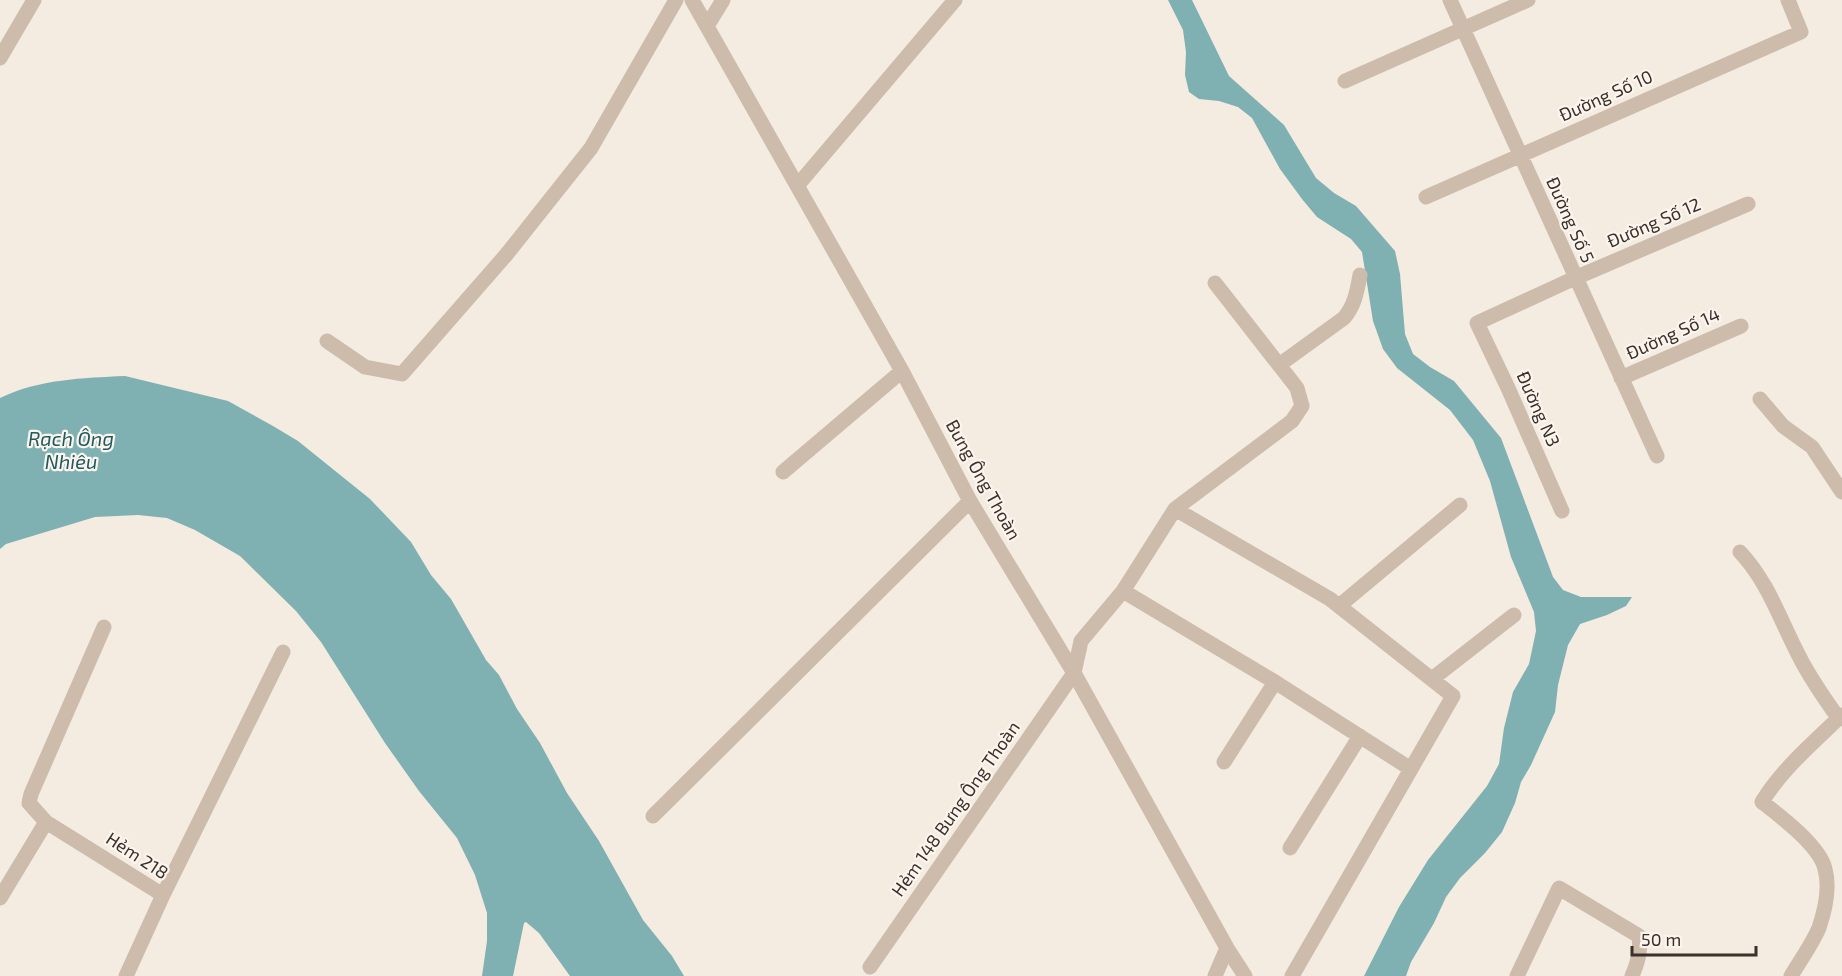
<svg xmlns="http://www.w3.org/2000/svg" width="1842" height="976" viewBox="0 0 1842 976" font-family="'Exo 2',sans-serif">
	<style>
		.water { fill: #7fb0b2 }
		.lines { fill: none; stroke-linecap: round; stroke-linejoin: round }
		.minor { stroke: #cdbbac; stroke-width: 15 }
		.labels { text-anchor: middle; stroke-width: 4.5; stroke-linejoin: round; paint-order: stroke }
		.street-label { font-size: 18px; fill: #3b302b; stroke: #fbf5ee }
		.water-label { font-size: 20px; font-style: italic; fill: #1f5a5e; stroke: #fbf5ee }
	</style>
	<rect width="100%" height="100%" fill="#f4ebe1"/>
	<!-- water -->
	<path class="water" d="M1168,0H1192L1229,76L1284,125L1316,178L1334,193L1356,206L1395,251L1400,274L1405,334L1413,354L1430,367L1454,381L1501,438L1553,577L1563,590L1581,597H1632L1626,606L1607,615L1580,624L1568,645L1558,685L1555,712L1531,765L1521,782L1515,803L1502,832L1485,853L1460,878L1446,897L1434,923L1411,962L1406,976H1364L1399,907L1428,860L1487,786L1499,764L1504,728L1513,692L1529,664L1536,631L1534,612L1511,557L1490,481L1473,440L1450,410L1397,368L1383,349L1373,321L1362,252L1351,239L1317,217L1302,199L1280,169L1252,118L1238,107L1219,101L1199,99L1189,92L1185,75L1186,52L1183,30Z
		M125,376L228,401L273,426L298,441L370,499L411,542L431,575L451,599L486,660L499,675L517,709L540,743L567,793L599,841L643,920L672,956L684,976H570L539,933L526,922L524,923L513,976H482L487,941V913L475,875L457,838L419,791L385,743L321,642L296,611L240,556L195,530L167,518L138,515L95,517L6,544L0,549V398C39,379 83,378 125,376Z"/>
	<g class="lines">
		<!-- minor -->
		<path class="minor" d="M692,0L902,371L970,501L1074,673L1227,948L1245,976
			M1450,0L1657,456
			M707,26L723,0
			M0,58L34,0
			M1345,81L1528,0
			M797,186L955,0
			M1426,197L1801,32L1788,0
			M327,341L365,367L402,374L506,255L591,148L676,0
			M1279,365L1344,318C1355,305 1357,291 1360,275
			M1621,378L1741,326
			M1760,399L1783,426L1812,447L1842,492
			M783,472L902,371
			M1175,509L1330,599L1453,696L1292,976
			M1562,511L1508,388L1477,323L1575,278L1748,204
			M1740,552C1769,583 1780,620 1799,656C1810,678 1824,698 1839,719
			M1123,591L1275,682L1411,769
			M1339,606L1460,505
			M1432,679L1514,615
			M1224,762L1275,682
			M653,816L970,501
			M46,822L163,895L126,976
			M1290,848L1360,736
			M163,895L283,652
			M0,898L46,822L29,803L31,794L104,627
			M870,967L1074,673L1081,641L1123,591L1175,509L1292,421L1302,406L1297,388L1215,283
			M1215,976L1227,948
			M1517,976L1559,888L1639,936C1641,951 1638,962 1632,976
			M1791,976C1800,961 1812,944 1819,928C1825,910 1830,887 1825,869C1820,846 1780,816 1762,802C1782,769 1814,742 1842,715"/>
	</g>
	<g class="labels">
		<!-- street labels -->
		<g class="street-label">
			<text transform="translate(1606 96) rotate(-24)" y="6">Đường Số 10</text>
			<text transform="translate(1570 220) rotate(66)" y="6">Đường Số 5</text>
			<text transform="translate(1654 223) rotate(-23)" y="6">Đường Số 12</text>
			<text transform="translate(1673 334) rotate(-24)" y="6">Đường Số 14</text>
			<text transform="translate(1538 409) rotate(66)" y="6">Đường N3</text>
			<text transform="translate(983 480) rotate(61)" y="6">Bưng Ông Thoàn</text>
			<text transform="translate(956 809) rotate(-55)" y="6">Hẻm 148 Bưng Ông Thoàn</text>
			<text transform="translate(137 856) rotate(33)" y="6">Hẻm 218</text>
		</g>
		<!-- water labels -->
		<g class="water-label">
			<text x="71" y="446">Rạch Ông<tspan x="71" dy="23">Nhiêu</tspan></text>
		</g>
	</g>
	<!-- scale -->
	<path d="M1632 946v9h124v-9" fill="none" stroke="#3b302b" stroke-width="3"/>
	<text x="1641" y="946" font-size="18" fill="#3b302b" stroke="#fbf5ee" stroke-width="4.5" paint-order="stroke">50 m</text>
</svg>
